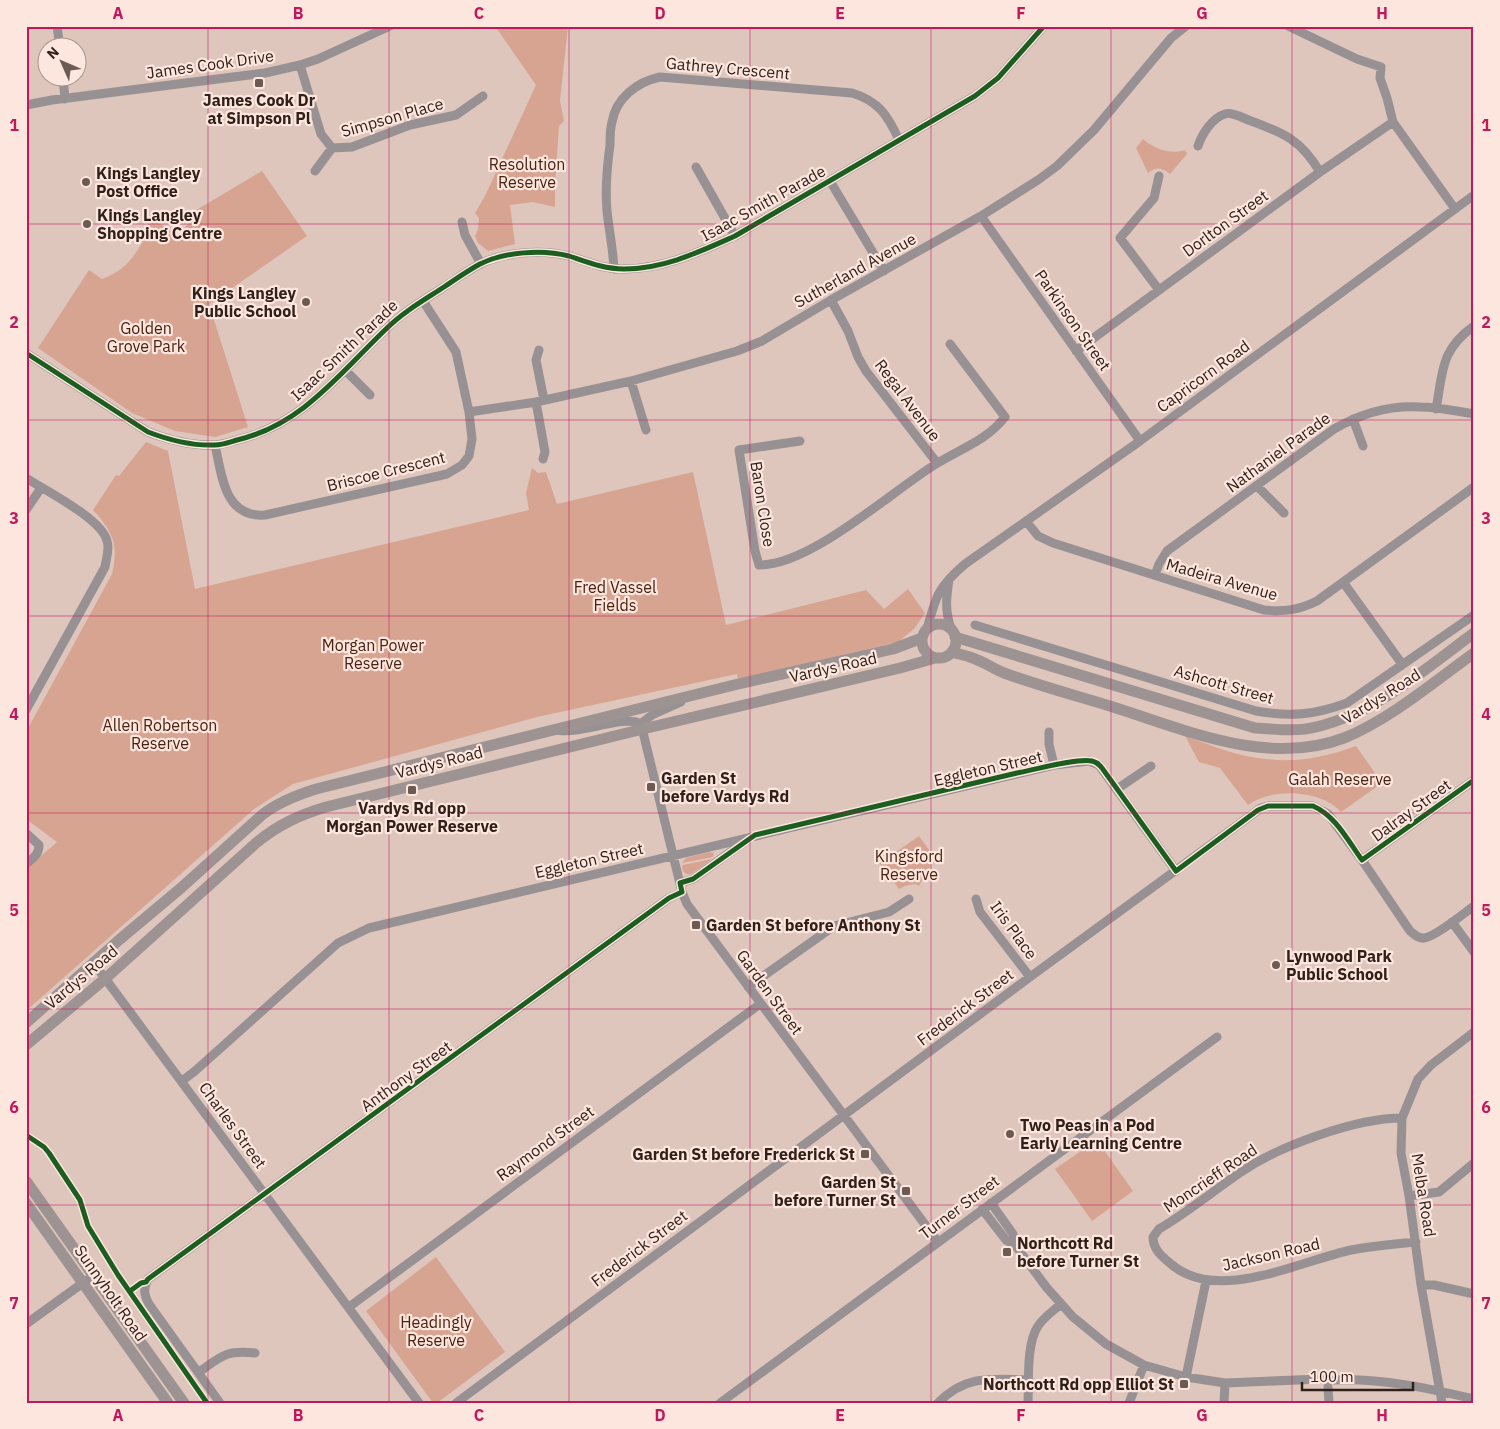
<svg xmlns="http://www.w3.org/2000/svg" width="1500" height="1429" viewBox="0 0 1500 1429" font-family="'IBM Plex Sans',sans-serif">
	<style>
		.green { fill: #d7a491 }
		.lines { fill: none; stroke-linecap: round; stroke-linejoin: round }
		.minor { stroke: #989193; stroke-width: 9 }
		.major { stroke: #9d9392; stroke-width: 11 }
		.cycleway-casing { stroke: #fde6dd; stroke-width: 8 }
		.cycleway { stroke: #1b5e20; stroke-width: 5 }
		.grid { fill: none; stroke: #c2185b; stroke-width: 1; stroke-opacity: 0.55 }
		.poi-dot { fill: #6d5a52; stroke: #fde6dd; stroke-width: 2 }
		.labels { text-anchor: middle; stroke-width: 4.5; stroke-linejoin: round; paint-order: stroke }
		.street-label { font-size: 16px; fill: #302019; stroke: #fde6dd }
		.poi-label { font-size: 16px; font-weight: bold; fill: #302019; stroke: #fde6dd; text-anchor: start }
		.park-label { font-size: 16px; fill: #4a2211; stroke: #fde6dd }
		.neatline { fill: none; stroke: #c2185b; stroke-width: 2 }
		.grid-label { font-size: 16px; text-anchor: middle; font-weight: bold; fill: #c2185b }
	</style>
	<rect width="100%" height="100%" fill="#dec6bd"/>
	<!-- green -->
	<path class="green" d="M495,26H568L560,101L564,121L559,126L555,186V207L533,202L510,205L515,244L488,251L478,243L475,236L478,229L479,218L475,213L485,196L536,85Z
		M1143,139C1155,149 1170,155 1185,150L1187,154L1170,174C1163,168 1156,166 1148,173L1136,148Z
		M262,171L307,236L209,304L248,427L215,437L175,431L132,413L38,348L89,270L102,279C128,269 133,257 147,235L143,231L151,218L179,236L198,209Z
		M146,442L168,451L195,589L529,510L526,493L532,468L538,473L546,472L557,504L693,472L726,625L866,590L884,609L908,589L925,613L914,629L898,642L738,679L737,674L537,717L293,784L254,809L26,1011V869L57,842L26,819V732L112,574C119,544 113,532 93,510L116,475L119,476Z
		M1185,736C1211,745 1238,757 1266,759C1296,763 1327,757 1356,746L1382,783L1341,812C1322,790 1271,787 1248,805L1220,768L1199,762Z
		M919,836L935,858L919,886L915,884L905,886L899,889L878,861L886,859Z
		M709,852L714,853L713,857L682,863L686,858Z
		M712,859L691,874C685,875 683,872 682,867L683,865Z
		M1097,1140L1133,1191L1092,1221L1055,1169Z
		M436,1257L505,1352L437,1403H433L366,1311Z"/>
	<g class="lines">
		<!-- minor -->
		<path class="minor" d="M57,26L60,48
			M1288,26L1357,59L1381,67L1380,78L1387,98L1393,122L1455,209
			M300,65L321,134L332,148L352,147L410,125L456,115L483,96
			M63,78L65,99
			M26,105L52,100L265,73L300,65L318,59L390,26
			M1198,146C1202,134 1212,118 1225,114C1232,112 1243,118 1251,121C1284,133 1301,140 1320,172
			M696,167L735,236
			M315,171L332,148
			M1159,176L1154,198L1120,238L1159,290
			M830,181L884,271
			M981,216L1140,441
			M462,222L465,235L481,264
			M614,269C613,249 609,230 607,211C605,189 607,167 610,145C610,137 610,129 612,122C616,98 637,82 660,77L852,93C879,101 888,116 899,140
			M831,300L848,331L858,357L866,371L937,463
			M539,350L536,360L544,400
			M1076,351L1320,172L1393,122
			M26,353L148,432C169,440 192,446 215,445C222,445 230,442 237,440C302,425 340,373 386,329C403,312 424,300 444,287C456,279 467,271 480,264C504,252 542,249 569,256C587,262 604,269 624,269C664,269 699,252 735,236L975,96L998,78L1044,26
			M345,370L370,395
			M631,381L646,430
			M536,402L545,452L543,459
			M1436,409C1443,372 1440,350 1474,326
			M469,412L536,402L631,381L737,351L762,341L831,300L981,216L1038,180L1057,166L1094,130L1171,38L1186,26
			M1353,419L1363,446
			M800,441L739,450L755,551L759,565C810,566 892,491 936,464C961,448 985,442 1005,417L950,344
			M215,445C222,475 224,518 265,515L447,474L462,465L469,456L472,439L469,412L456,352L423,301
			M26,478C46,491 102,519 107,541C110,549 106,559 105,567L26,710
			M1257,486L1284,513
			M26,510L41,488
			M1026,521L1038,536L1053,543L1264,610C1284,612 1299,610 1317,601L1474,487
			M1155,575L1159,564L1167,551L1334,429C1360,414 1389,405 1420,407C1437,407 1456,411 1474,414
			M949,580C946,599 945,610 951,629
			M1343,582L1402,664
			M975,625L1256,711C1291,717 1314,715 1347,703L1474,615
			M927,629C936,596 938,587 965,564L1140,441L1474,195
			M643,728V722L652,715L681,702
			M558,730C579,735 625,714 641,724L682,892L687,904L938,1242
			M1049,732V744L1054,765
			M1117,789L1151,766
			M26,833L39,845C39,855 33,858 26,864
			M1362,860L1474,780
			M680,883L693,879L750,838
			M976,899L980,912L1030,977
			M1452,922L1474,952
			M93,962L419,1403
			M748,987L834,926L889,912L909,899
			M182,1081L195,1071L338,943L369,928L1054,765L1089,761L1099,765L1176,871
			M1402,1118C1356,1118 1279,1146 1241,1172C1213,1191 1188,1212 1159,1229L1153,1237C1153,1249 1161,1256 1171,1264C1217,1304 1300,1261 1351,1250C1372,1246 1394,1244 1416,1242
			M1409,1196L1439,1192L1474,1163
			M991,1203L1013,1234L1015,1245
			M982,1209L1006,1240L1015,1245L1047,1288L1073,1317L1106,1344L1144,1365L1186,1377L1225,1383L1321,1379
			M1421,1285H1434L1474,1294
			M349,1307L760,1004
			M26,1324L87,1280
			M199,1372C222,1356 225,1350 255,1353
			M1186,1377L1206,1281
			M1334,1380C1382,1378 1427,1388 1474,1399
			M1328,1387L1329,1403
			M220,1403L149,1304C144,1295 143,1288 148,1279L669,898L682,892
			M456,1403L1030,977L1261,808L1268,806H1313L1328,814L1362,860L1410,931C1414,934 1418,939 1424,938C1435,937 1463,914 1474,906
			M720,1403L1217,1037
			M938,1403C966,1374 993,1379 1029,1380
			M1028,1403C1029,1381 1026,1344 1038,1326C1044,1317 1053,1311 1061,1304
			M1129,1403L1144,1365
			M1224,1403L1225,1383
			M1442,1403L1421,1285L1409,1196L1401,1153L1402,1118L1418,1079L1431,1065L1474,1032"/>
		<!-- major -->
		<path class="major" d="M922 641a17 17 0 1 1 34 0a17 17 0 1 1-34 0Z
			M955,637L1255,728C1275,729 1296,732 1316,727C1376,713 1425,669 1474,633
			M952,652C958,654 964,655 970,657C982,661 993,668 1004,673C1040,686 1077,696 1113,707C1186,730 1268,767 1344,738C1389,720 1434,682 1474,653
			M26,1023L119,940L181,888L262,815C278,802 297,795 316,789L734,685L893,649L922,638
			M26,1045L106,978L256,843C278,825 299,815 326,807L643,729L900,668L935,658
			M26,1181L184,1403
			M26,1203L168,1403"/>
		<defs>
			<path id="cycleway" d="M26,353L148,432C169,440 192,446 215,445C222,445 230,442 237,440C302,425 340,373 386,329C403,312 424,300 444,287C456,279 467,271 480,264C504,252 542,249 569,256C587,262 604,269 624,269C664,269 699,252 735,236L975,96L998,78L1044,26
				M26,1135L44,1147L49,1153L80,1200L88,1226L118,1275L207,1403
				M130,1291L141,1283L146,1282L148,1279L669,898L682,892L680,883L693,879L755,835L1017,773C1033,770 1077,758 1092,761C1096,762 1099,764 1102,768L1176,871L1258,810L1268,806H1313C1336,816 1348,841 1362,860L1474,780"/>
		</defs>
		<!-- cycleway casing -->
		<use href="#cycleway" class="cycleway-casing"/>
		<!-- cycleway -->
		<use href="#cycleway" class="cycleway"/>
	</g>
	<!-- grid -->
	<path class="grid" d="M208,26V1403M389,26V1403M569,26V1403M750,26V1403M931,26V1403M1111,26V1403M1292,26V1403M26,224H1474M26,420H1474M26,616H1474M26,813H1474M26,1009H1474M26,1205H1474"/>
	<!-- markers -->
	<g class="poi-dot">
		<rect x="254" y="78" width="10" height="10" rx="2.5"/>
		<circle cx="86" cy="182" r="5"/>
		<circle cx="87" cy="224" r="5"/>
		<circle cx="306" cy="302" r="5"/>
		<rect x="646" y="782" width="10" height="10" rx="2.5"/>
		<rect x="407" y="785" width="10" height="10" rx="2.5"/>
		<rect x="691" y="920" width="10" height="10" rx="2.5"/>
		<circle cx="1276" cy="965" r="5"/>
		<circle cx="1010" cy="1134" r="5"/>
		<rect x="860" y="1149" width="10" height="10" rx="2.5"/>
		<rect x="901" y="1186" width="10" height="10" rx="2.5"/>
		<rect x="1002" y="1247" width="10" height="10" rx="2.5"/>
		<rect x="1179" y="1379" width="10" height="10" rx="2.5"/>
	</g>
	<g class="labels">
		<!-- street labels -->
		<g class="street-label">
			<text transform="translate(210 64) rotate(-8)" y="6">James Cook Drive</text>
			<text transform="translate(728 68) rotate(5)" y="6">Gathrey Crescent</text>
			<text transform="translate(392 117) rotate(-16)" y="6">Simpson Place</text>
			<text transform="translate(763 203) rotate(-29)" y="6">Isaac Smith Parade</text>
			<text transform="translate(1225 223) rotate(-36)" y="6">Dorlton Street</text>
			<text transform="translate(855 270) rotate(-29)" y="6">Sutherland Avenue</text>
			<text transform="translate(1073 320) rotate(55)" y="6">Parkinson Street</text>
			<text transform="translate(344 350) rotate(-43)" y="6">Isaac Smith Parade</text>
			<text transform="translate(1203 376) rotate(-36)" y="6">Capricorn Road</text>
			<text transform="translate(908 400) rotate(53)" y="6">Regal Avenue</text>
			<text transform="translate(1278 452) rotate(-36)" y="6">Nathaniel Parade</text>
			<text transform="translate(386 471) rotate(-14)" y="6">Briscoe Crescent</text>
			<text transform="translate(763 504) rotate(81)" y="6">Baron Close</text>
			<text transform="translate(1222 579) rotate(16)" y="6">Madeira Avenue</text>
			<text transform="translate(833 667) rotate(-13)" y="6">Vardys Road</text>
			<text transform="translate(1224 684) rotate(16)" y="6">Ashcott Street</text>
			<text transform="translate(1381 696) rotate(-32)" y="6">Vardys Road</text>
			<text transform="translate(439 762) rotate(-14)" y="6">Vardys Road</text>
			<text transform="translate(988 768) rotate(-13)" y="6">Eggleton Street</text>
			<text transform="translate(1411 810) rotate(-36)" y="6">Dalray Street</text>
			<text transform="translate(589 860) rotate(-13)" y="6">Eggleton Street</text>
			<text transform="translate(1014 930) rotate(54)" y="6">Iris Place</text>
			<text transform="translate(81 977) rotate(-40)" y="6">Vardys Road</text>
			<text transform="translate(770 992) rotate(54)" y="6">Garden Street</text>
			<text transform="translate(965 1007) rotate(-37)" y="6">Frederick Street</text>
			<text transform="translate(406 1076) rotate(-36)" y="6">Anthony Street</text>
			<text transform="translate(233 1125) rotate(54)" y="6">Charles Street</text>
			<text transform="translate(545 1143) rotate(-36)" y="6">Raymond Street</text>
			<text transform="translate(1210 1178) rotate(-34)" y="6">Moncrieff Road</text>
			<text transform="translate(1424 1195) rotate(81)" y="6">Melba Road</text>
			<text transform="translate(959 1207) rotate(-37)" y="6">Turner Street</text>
			<text transform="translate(639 1248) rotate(-37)" y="6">Frederick Street</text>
			<text transform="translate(1271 1254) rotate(-13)" y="6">Jackson Road</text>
			<text transform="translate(111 1293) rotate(55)" y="6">Sunnyholt Road</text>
		</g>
		<!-- poi labels -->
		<g class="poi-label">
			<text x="259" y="106" text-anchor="middle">James Cook Dr<tspan x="259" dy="18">at Simpson Pl</tspan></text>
			<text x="96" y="179">Kings Langley<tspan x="96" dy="18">Post Office</tspan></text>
			<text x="97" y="221">Kings Langley<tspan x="97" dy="18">Shopping Centre</tspan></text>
			<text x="296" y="299" text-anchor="end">Kings Langley<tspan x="296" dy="18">Public School</tspan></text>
			<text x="661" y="784">Garden St<tspan x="661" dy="18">before Vardys Rd</tspan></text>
			<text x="412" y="814" text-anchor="middle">Vardys Rd opp<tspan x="412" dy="18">Morgan Power Reserve</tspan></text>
			<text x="706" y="931">Garden St before Anthony St</text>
			<text x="1286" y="962">Lynwood Park<tspan x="1286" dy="18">Public School</tspan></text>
			<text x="1020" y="1131">Two Peas in a Pod<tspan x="1020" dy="18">Early Learning Centre</tspan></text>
			<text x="855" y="1160" text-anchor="end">Garden St before Frederick St</text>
			<text x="896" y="1188" text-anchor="end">Garden St<tspan x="896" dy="18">before Turner St</tspan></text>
			<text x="1017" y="1249">Northcott Rd<tspan x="1017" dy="18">before Turner St</tspan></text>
			<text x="1174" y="1390" text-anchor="end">Northcott Rd opp Elliot St</text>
		</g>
		<!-- park labels -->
		<g class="park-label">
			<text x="527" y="170">Resolution<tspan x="527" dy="18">Reserve</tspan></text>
			<text x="146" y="334">Golden<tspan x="146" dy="18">Grove Park</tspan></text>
			<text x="615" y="593">Fred Vassel<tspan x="615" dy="18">Fields</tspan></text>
			<text x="373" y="651">Morgan Power<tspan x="373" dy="18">Reserve</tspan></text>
			<text x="160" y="731">Allen Robertson<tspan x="160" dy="18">Reserve</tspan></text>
			<text x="1340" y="785">Galah Reserve</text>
			<text x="909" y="862">Kingsford<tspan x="909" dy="18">Reserve</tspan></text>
			<text x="436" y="1328">Headingly<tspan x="436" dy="18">Reserve</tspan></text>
		</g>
	</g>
	<!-- border -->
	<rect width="1500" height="1429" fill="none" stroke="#fde6dd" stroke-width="55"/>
	<!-- north arrow -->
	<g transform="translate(62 62) rotate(315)"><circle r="24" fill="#fde6dd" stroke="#ab978f"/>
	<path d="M0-4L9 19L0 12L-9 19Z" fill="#6d5a52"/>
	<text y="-8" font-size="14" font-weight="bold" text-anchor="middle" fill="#302019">N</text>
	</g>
	<!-- scale -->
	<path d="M1302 1382v8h111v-8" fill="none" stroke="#302019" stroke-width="2.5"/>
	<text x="1310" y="1382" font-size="15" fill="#302019" stroke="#fde6dd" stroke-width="4" paint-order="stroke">100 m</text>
	<rect x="28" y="28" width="1444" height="1374" class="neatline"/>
	<g class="grid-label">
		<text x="118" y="19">A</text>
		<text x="298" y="19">B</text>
		<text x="479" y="19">C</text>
		<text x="660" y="19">D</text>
		<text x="840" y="19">E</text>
		<text x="1021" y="19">F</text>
		<text x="1202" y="19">G</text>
		<text x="1382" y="19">H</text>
		<text x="14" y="131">1</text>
		<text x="1486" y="131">1</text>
		<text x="14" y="328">2</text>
		<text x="1486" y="328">2</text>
		<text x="14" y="524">3</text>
		<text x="1486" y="524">3</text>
		<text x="14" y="720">4</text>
		<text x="1486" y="720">4</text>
		<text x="14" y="916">5</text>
		<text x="1486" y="916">5</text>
		<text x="14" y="1113">6</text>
		<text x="1486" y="1113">6</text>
		<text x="14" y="1309">7</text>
		<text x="1486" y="1309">7</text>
		<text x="118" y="1421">A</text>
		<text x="298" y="1421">B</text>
		<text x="479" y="1421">C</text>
		<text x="660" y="1421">D</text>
		<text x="840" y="1421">E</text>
		<text x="1021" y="1421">F</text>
		<text x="1202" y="1421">G</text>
		<text x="1382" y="1421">H</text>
	</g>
</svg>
